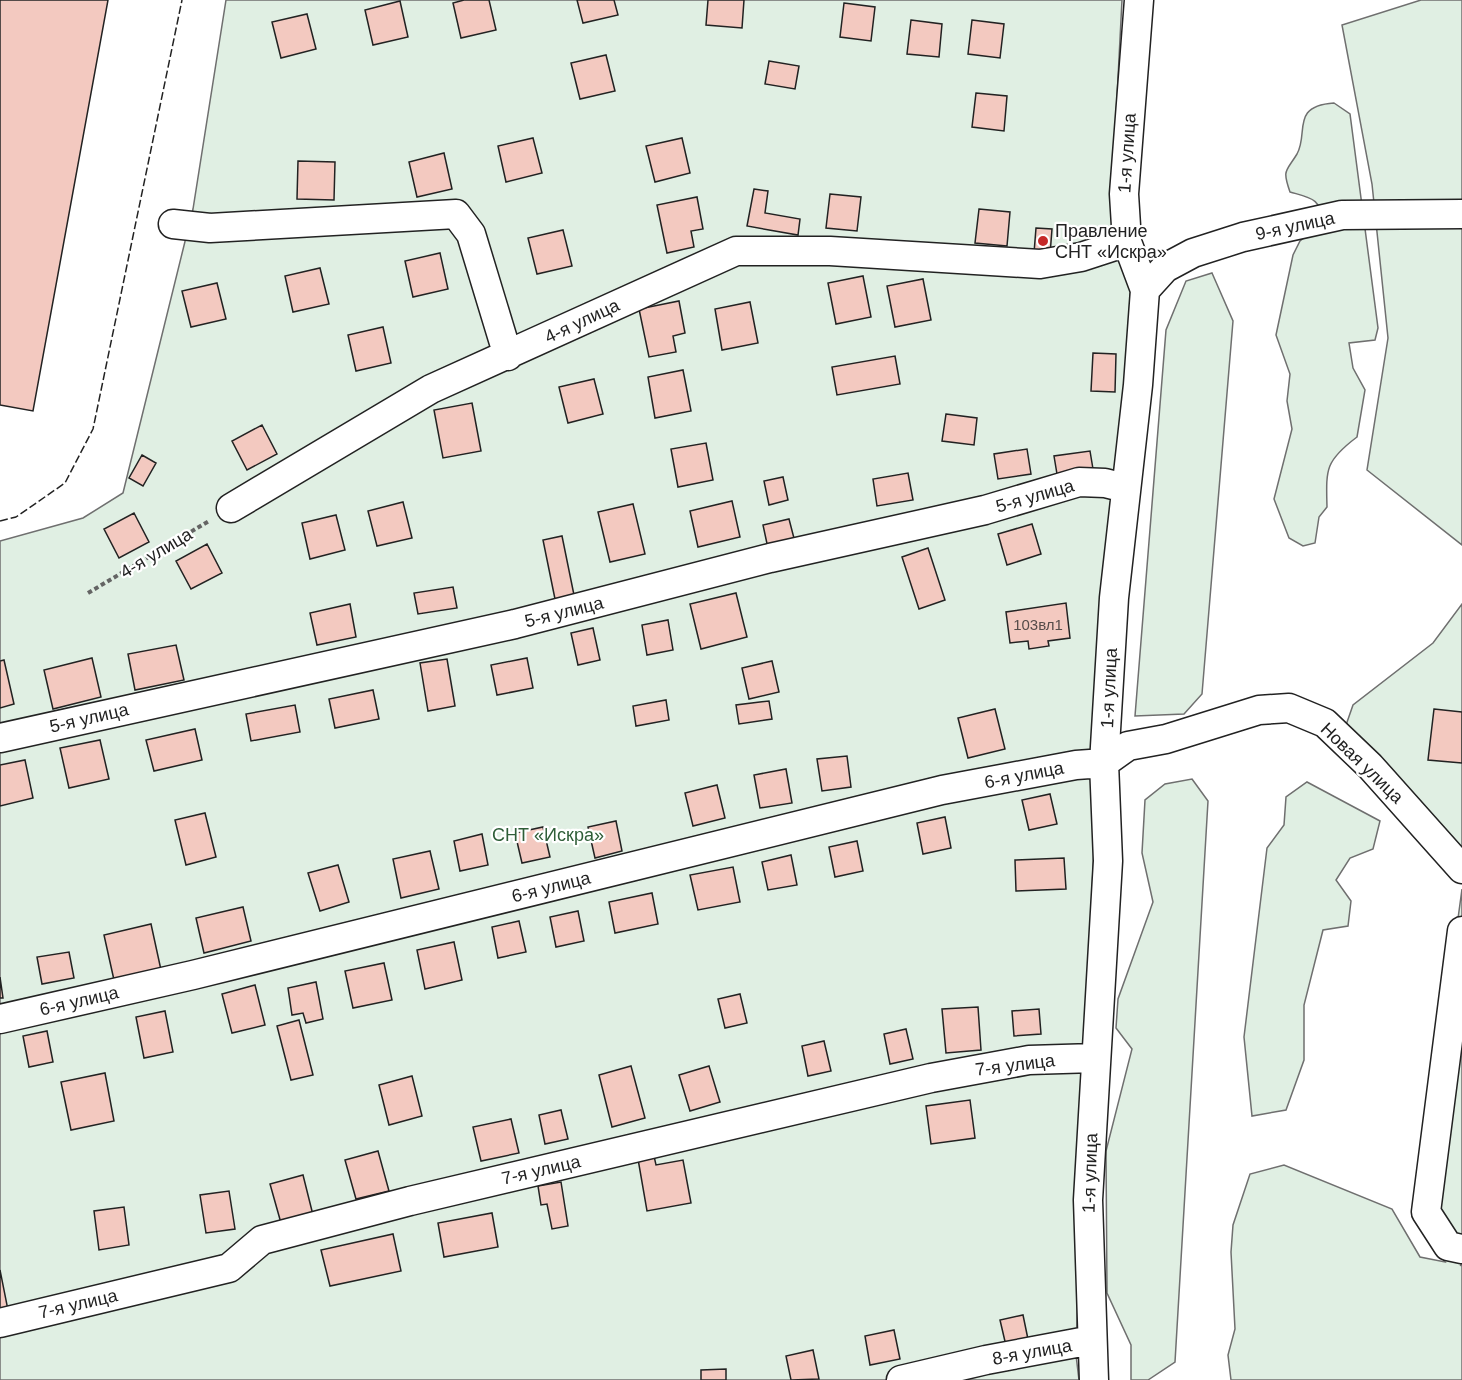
<svg xmlns="http://www.w3.org/2000/svg" width="1462" height="1380" viewBox="0 0 1462 1380" font-family="Arial,sans-serif">
	<style>
		.green { fill: #e0efe3; stroke: #6f6f6f; stroke-width: 1.5 }
		.building { fill: #f3c9c0; stroke: #222; stroke-width: 1.5 }
		.lines { fill: none; stroke-linecap: round; stroke-linejoin: round }
		.minor-casing { stroke: #222; stroke-width: 31 }
		.path { stroke: #646464; stroke-width: 4; stroke-dasharray: 4.5 3; stroke-linecap: butt }
		.minor { stroke: #fff; stroke-width: 28 }
		.fence { stroke: #222; stroke-width: 1.5; stroke-dasharray: 8 3; stroke-linecap: butt }
		.poi-dot { fill: #c62828; stroke: #fff; stroke-width: 2 }
		.labels { text-anchor: middle; stroke-width: 4.5; stroke-linejoin: round; paint-order: stroke }
		.number-label { font-size: 15px; fill: #564c4a }
		.street-label { font-size: 18px; fill: #222; stroke: #fff }
		.poi-label { font-size: 18px; fill: #222; stroke: #fff; text-anchor: start }
		.park-label { font-size: 18px; fill: #2f5e38; stroke: #fff }
	</style>
	<rect width="100%" height="100%" fill="#fff"/>
	<!-- green -->
	<path class="green" d="M226,0H1122L1111,214L1131,285L1097,783L1084,1064L1076,1355L1079,1380H0V541L83,518L123,493L193,209Z
		M1421,0H1462V545L1367,470L1388,338L1372,184L1342,25Z
		M1334,103L1350,114L1378,328L1375,340L1349,343L1353,368L1365,390L1357,437C1325,461 1326,469 1327,507L1319,517L1315,543L1303,546L1289,538L1274,499L1292,429L1287,401L1290,374L1276,335L1293,255L1300,241L1323,223C1321,198 1311,198 1290,192C1282,169 1286,172 1297,154C1309,133 1290,106 1334,103Z
		M1212,273L1233,321L1202,694L1184,714L1135,716L1166,330L1186,281Z
		M1462,604V880L1338,748L1353,705L1433,643Z
		M1192,779L1208,801L1175,1362L1148,1380H1131V1345L1107,1293L1106,1151L1132,1049L1116,1028L1118,999L1153,902L1142,853L1145,800L1165,784Z
		M1307,782L1380,821L1373,849L1350,858L1336,880L1351,901L1348,926L1323,930L1304,1005V1060L1286,1110L1252,1116L1244,1037L1267,848L1284,825L1286,797Z
		M1462,889V1265H1460L1462,1266V1380H1231L1228,1355L1235,1329L1231,1252L1233,1225L1250,1174L1284,1165L1392,1209L1420,1257L1445,1262L1417,1221Z"/>
	<!-- building -->
	<path class="building" d="M0,0H108L33,411L0,405Z
		M464,0H489L496,30L461,38L453,3Z
		M577,0H614L618,15L583,23Z
		M708,0H744L742,28L706,25Z
		M400,1L408,37L373,45L365,10Z
		M844,3L875,7L871,41L840,37Z
		M307,14L316,49L281,58L272,22Z
		M911,20L942,24L939,57L907,54Z
		M972,20L1004,24L1000,58L968,54Z
		M606,55L615,91L580,99L571,63Z
		M769,61L799,66L795,89L765,84Z
		M976,93L1007,96L1004,131L972,127Z
		M533,138L542,173L506,182L498,146Z
		M682,138L690,173L655,182L646,146Z
		M444,153L452,189L417,197L409,162Z
		M298,161L335,162L334,200L297,199Z
		M754,189L768,191L765,213L800,219L798,235L747,226Z
		M830,194L861,197L857,231L826,228Z
		M697,197L703,229L691,231L694,247L667,253L657,205Z
		M979,209L1010,212L1007,246L975,243Z
		M1036,228L1052,229L1050,255L1034,253Z
		M563,230L572,266L537,274L528,238Z
		M440,253L448,289L413,297L405,261Z
		M320,268L329,304L293,312L285,276Z
		M863,276L871,317L836,324L828,283Z
		M923,279L931,320L895,327L887,286Z
		M217,283L226,319L191,327L182,291Z
		M679,301L685,333L673,336L676,352L649,357L639,309Z
		M750,302L758,343L722,350L715,309Z
		M383,327L391,363L356,371L348,335Z
		M1093,353L1116,354L1115,392L1091,391Z
		M895,356L900,384L837,395L832,367Z
		M683,370L691,411L655,418L648,377Z
		M594,379L603,414L568,423L559,387Z
		M472,403L481,451L443,458L434,410Z
		M946,414L977,418L974,445L942,441Z
		M262,425L277,454L247,470L232,441Z
		M706,443L713,480L678,487L671,449Z
		M1027,449L1031,474L998,479L994,454Z
		M1090,451L1093,469L1057,474L1054,456Z
		M142,455L156,463L143,486L129,478Z
		M908,473L913,500L877,506L873,479Z
		M783,477L788,500L769,505L764,481Z
		M732,501L740,537L698,547L690,511Z
		M403,502L412,538L377,546L368,511Z
		M633,504L645,554L610,562L598,512Z
		M134,513L149,542L119,558L104,529Z
		M336,515L345,550L310,559L302,523Z
		M789,519L796,546L769,553L763,525Z
		M1032,524L1041,554L1007,565L998,534Z
		M562,536L574,595L555,599L543,540Z
		M207,544L222,573L191,589L176,561Z
		M928,548L945,600L919,609L902,557Z
		M453,587L457,608L418,614L414,593Z
		M736,593L747,637L701,649L690,604Z
		M1066,603L1070,638L1048,641L1049,646L1029,649L1028,641L1010,643L1006,612Z
		M350,604L356,637L317,645L310,613Z
		M668,620L673,650L647,655L642,625Z
		M593,628L600,660L578,665L571,633Z
		M176,645L184,680L135,690L128,654Z
		M92,658L101,697L53,709L44,670Z
		M527,658L533,688L497,695L491,665Z
		M447,659L455,706L428,711L420,663Z
		M4,660L14,704L0,708V661Z
		M772,661L779,692L749,699L742,668Z
		M373,690L379,719L335,728L329,699Z
		M666,700L669,720L636,726L633,706Z
		M769,701L772,719L739,724L736,705Z
		M295,705L300,732L251,741L246,714Z
		M995,709L1005,749L968,758L958,718Z
		M1434,709L1462,712V763L1428,760Z
		M195,729L202,760L154,771L146,740Z
		M100,740L109,779L69,788L60,748Z
		M847,756L851,787L822,791L817,759Z
		M25,760L33,798L0,806V765Z
		M786,769L792,803L760,808L754,775Z
		M717,785L725,818L693,826L685,793Z
		M1050,794L1057,824L1029,830L1022,800Z
		M205,813L216,857L186,865L175,820Z
		M945,817L951,848L923,854L917,823Z
		M616,821L622,851L595,858L588,827Z
		M543,827L550,857L522,863L515,833Z
		M482,834L488,865L460,871L454,841Z
		M857,841L863,871L835,877L829,847Z
		M430,851L439,889L401,898L393,859Z
		M791,855L797,885L768,890L762,862Z
		M1064,858L1066,889L1016,891L1015,860Z
		M338,865L349,902L320,911L308,873Z
		M733,867L740,902L698,910L690,875Z
		M652,893L658,924L615,933L609,902Z
		M243,907L251,941L204,953L196,918Z
		M578,911L584,941L556,947L550,917Z
		M519,921L526,952L498,958L492,927Z
		M151,924L161,970L114,980L104,935Z
		M454,942L462,980L425,989L417,950Z
		M69,952L74,978L42,984L37,957Z
		M384,963L392,1000L353,1008L345,971Z
		M0,977L3,998H0Z
		M316,982L323,1019L306,1023L303,1013L292,1015L288,988Z
		M255,985L265,1025L232,1033L222,994Z
		M740,994L747,1023L725,1028L718,999Z
		M978,1007L981,1050L946,1053L942,1009Z
		M1039,1009L1041,1034L1014,1036L1012,1011Z
		M165,1011L173,1052L144,1058L136,1017Z
		M299,1020L313,1075L291,1080L277,1026Z
		M906,1029L913,1059L890,1064L884,1034Z
		M47,1031L53,1062L29,1067L23,1036Z
		M824,1041L831,1071L808,1076L802,1046Z
		M631,1066L645,1118L612,1127L599,1075Z
		M709,1066L720,1102L690,1111L679,1075Z
		M105,1073L114,1121L71,1130L61,1082Z
		M412,1076L422,1116L389,1125L379,1085Z
		M970,1100L975,1138L931,1144L926,1106Z
		M561,1110L568,1139L545,1144L539,1115Z
		M511,1119L519,1153L481,1161L473,1127Z
		M378,1151L389,1191L356,1199L345,1160Z
		M654,1156L656,1165L683,1160L691,1203L647,1211L638,1159Z
		M303,1175L313,1215L281,1223L270,1184Z
		M561,1182L568,1226L552,1229L547,1204L541,1205L538,1186Z
		M229,1191L235,1229L206,1233L200,1195Z
		M124,1207L129,1245L99,1250L94,1211Z
		M492,1213L498,1247L444,1257L438,1223Z
		M393,1234L401,1271L330,1286L321,1250Z
		M0,1270L8,1310L0,1311Z
		M1023,1315L1029,1344L1007,1350L1000,1320Z
		M894,1330L900,1359L870,1365L865,1336Z
		M813,1350L819,1379L791,1380L786,1356Z
		M726,1369V1380H701V1370Z"/>
	<g class="lines">
		<defs>
			<path id="minor" d="M173,224L210,228L456,214L471,234L508,356
				M1145,290L1165,268L1193,253L1243,237L1342,215L1462,214
				M231,508L431,389L736,251H830L1040,264L1081,257L1127,242
				M0,738L515,624L770,558L985,510L1079,482L1105,483L1125,488
				M1462,931L1426,1212L1448,1246L1462,1249
				M0,1019L193,975L942,790L1076,765L1104,763L1128,746L1166,739L1259,710L1289,708L1325,723L1370,766L1462,869
				M0,1323L229,1268L262,1240L410,1201L931,1078L1029,1060L1095,1058
				M901,1380L986,1360L1092,1340
				M1094,1380L1088,1200L1108,861L1104,763L1114,598L1138,385L1145,290L1127,242L1124,194L1139,0"/>
		</defs>
		<!-- minor casing -->
		<use href="#minor" class="minor-casing"/>
		<!-- path -->
		<path class="path" d="M88,593L209,521"/>
		<!-- minor -->
		<use href="#minor" class="minor"/>
		<!-- fence -->
		<path class="fence" d="M0,521L16,517L65,483L93,429L182,0"/>
	</g>
	<!-- markers -->
	<circle class="poi-dot" cx="1043" cy="241" r="6"/>
	<g class="labels">
		<!-- number labels -->
		<g class="number-label">
			<text x="1038" y="630">103вл1</text>
		</g>
		<!-- street labels -->
		<g class="street-label">
			<text transform="translate(1127 153) rotate(-86)" y="6">1-я улица</text>
			<text transform="translate(1295 226) rotate(-12)" y="6">9-я улица</text>
			<text transform="translate(582 321) rotate(-25)" y="6">4-я улица</text>
			<text transform="translate(1035 496) rotate(-16)" y="6">5-я улица</text>
			<text transform="translate(156 553) rotate(-31)" y="6">4-я улица</text>
			<text transform="translate(564 612) rotate(-14)" y="6">5-я улица</text>
			<text transform="translate(1109 688) rotate(-87)" y="6">1-я улица</text>
			<text transform="translate(89 718) rotate(-13)" y="6">5-я улица</text>
			<text transform="translate(1362 763) rotate(44)" y="6">Новая улица</text>
			<text transform="translate(1024 775) rotate(-11)" y="6">6-я улица</text>
			<text transform="translate(551 887) rotate(-14)" y="6">6-я улица</text>
			<text transform="translate(79 1001) rotate(-13)" y="6">6-я улица</text>
			<text transform="translate(1015 1065) rotate(-7)" y="6">7-я улица</text>
			<text transform="translate(541 1170) rotate(-13)" y="6">7-я улица</text>
			<text transform="translate(1090 1173) rotate(-88)" y="6">1-я улица</text>
			<text transform="translate(78 1304) rotate(-13)" y="6">7-я улица</text>
			<text transform="translate(1032 1352) rotate(-10)" y="6">8-я улица</text>
		</g>
		<!-- poi labels -->
		<g class="poi-label">
			<text x="1055" y="237">Правление<tspan x="1055" dy="21">СНТ «Искра»</tspan></text>
		</g>
		<!-- park labels -->
		<g class="park-label">
			<text x="548" y="841">СНТ «Искра»</text>
		</g>
	</g>
</svg>
